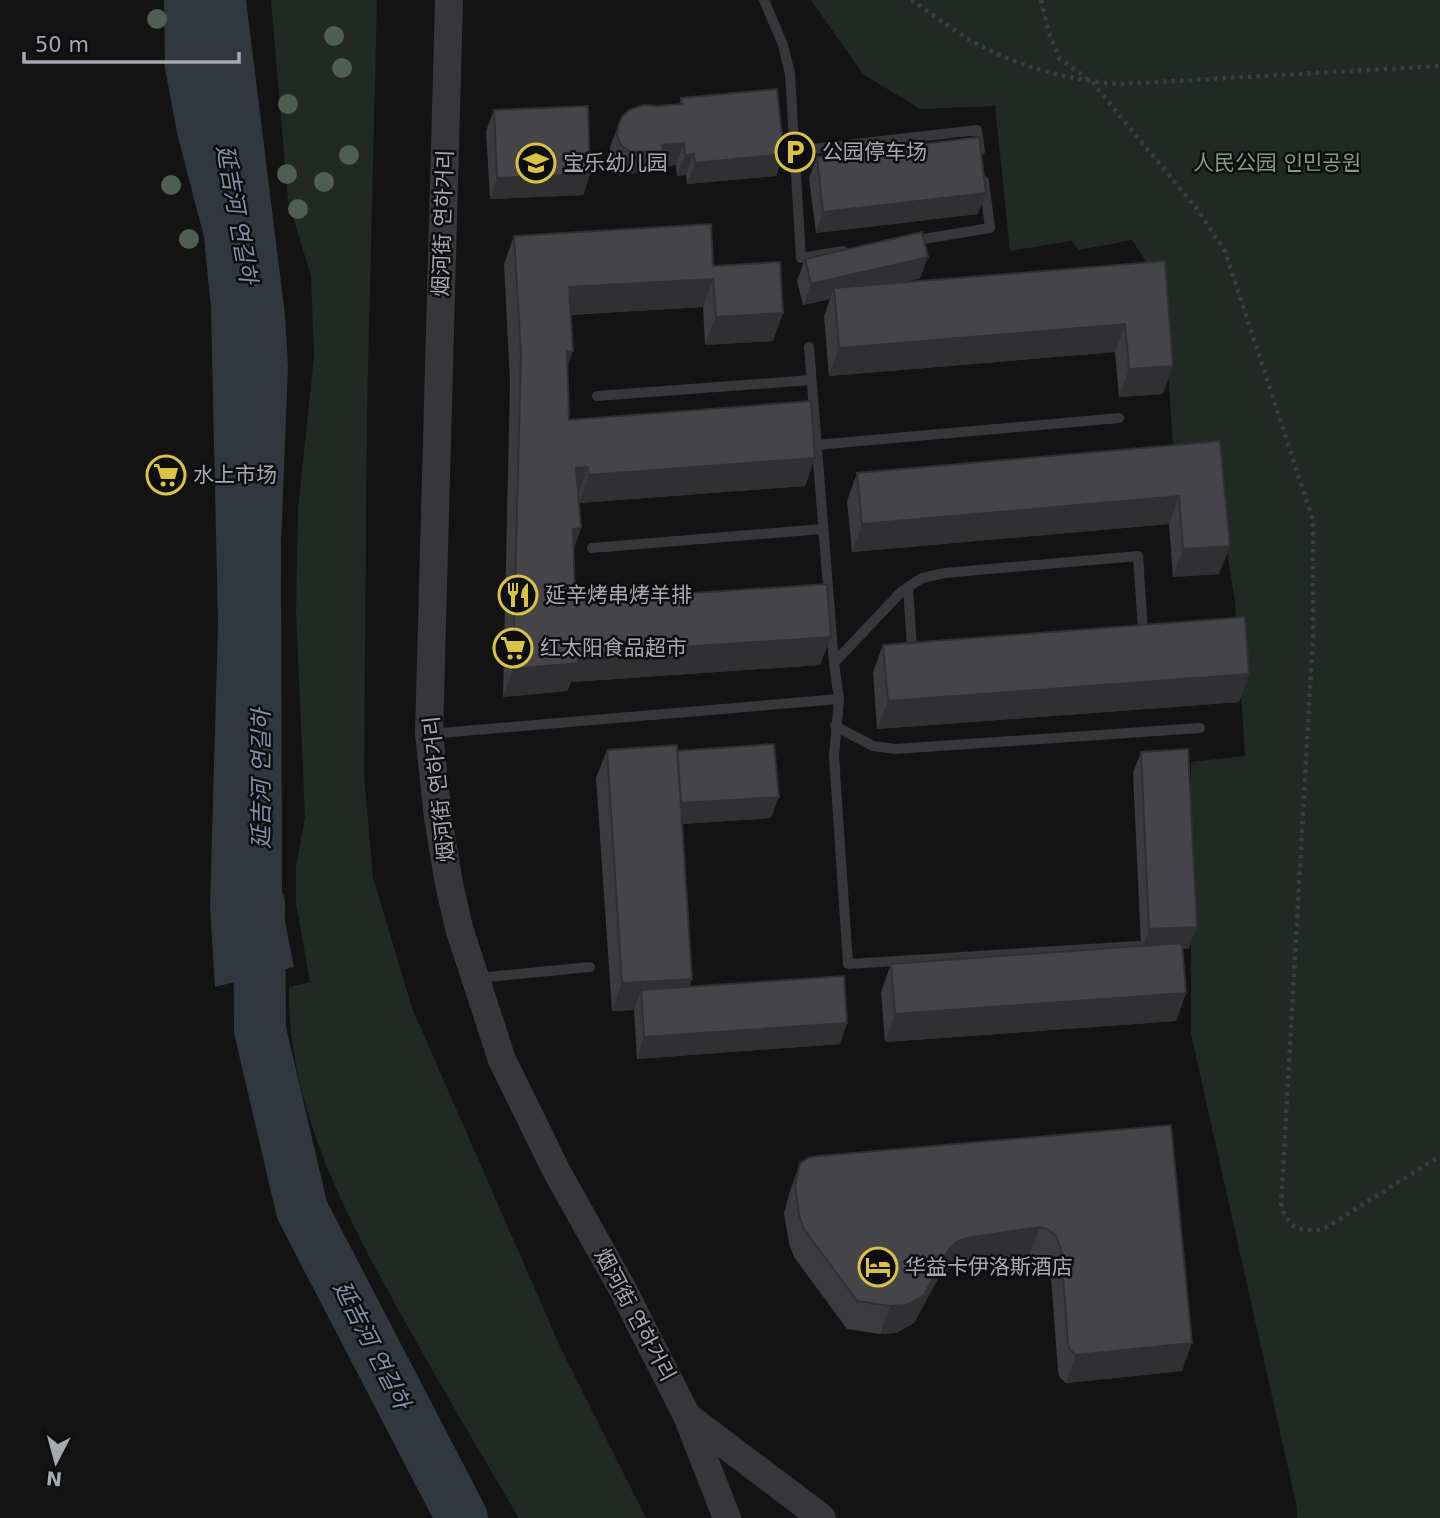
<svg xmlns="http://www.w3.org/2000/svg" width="1440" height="1518" viewBox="0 0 1440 1518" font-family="'DejaVu Sans','Noto Sans SC','Noto Sans KR',sans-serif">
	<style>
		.green { fill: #222824 }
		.water { fill: #32373f }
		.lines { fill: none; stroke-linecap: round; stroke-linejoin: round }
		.river { stroke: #32373f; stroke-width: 52 }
		.path { stroke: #3d3d42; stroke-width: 4.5; stroke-dasharray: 3.5 5; stroke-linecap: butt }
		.service { stroke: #37363b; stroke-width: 10 }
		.tertiary { stroke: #37363b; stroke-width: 28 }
		.tree { fill: #4f5e53 }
		.wall { fill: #3b3b3f }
		.shaded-wall { fill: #303033 }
		.building { fill: #454549; stroke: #303033; stroke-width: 2 }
		.labels { text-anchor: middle; stroke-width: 5; stroke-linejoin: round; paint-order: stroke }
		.poi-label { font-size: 21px; fill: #a6a8b3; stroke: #0e0e0f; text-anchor: start }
		.park-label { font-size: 21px; fill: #809c86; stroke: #0e0e0f }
		.street-label { font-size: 21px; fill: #a6a8b3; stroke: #0e0e0f }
		.water-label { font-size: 23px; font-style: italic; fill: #8190aa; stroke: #0e0e0f }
	</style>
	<rect width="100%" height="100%" fill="#131314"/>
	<!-- green -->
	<path class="green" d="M271,0H377L367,411L364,776L373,877L412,1008L562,1351L646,1518H519C480,1452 441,1387 404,1320C347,1217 287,1108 289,987L310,982L296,903V867L305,817L296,612L298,509L314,356L311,276L288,200Z
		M811,0H1440V1518H1297V1508L1191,1034V762L1245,756L1235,601L1212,459L1174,461L1164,310L1150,268L1132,240L1079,250L1071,241L1010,251L995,106L920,109L863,74Z"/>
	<!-- water -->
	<path class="water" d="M164,0H246L285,315L288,367L281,543L282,906L294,967L215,987L210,907L218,624L211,308L204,237L177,133L165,68Z"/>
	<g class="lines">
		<!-- river -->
		<path class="river" d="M259,904L260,1030L302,1210L462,1518"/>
		<!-- path -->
		<path class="path" d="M911,0C931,13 950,28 970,40C1016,66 1069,81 1121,84L1440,66
			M1041,0L1049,33L1060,59L1092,82L1197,209L1225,251L1313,520V636L1281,1207C1292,1231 1297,1230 1322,1230L1440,1156"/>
		<!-- service -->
		<path class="service" d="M764,0L783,45L790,74L801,258L843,251
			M795,151L977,130L980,151
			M911,241L990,228L984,181
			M809,347L834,663L839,699L834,756L848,964L1138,946
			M597,396L811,380
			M816,445L1119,418
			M592,548L823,529
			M908,587L912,648L918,647
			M834,663L902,591L922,578L945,573L1138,556L1143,630L1136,631
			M835,726L873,746L896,749L1200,728
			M429,734L839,699
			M478,978L590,967"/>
		<!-- tertiary -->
		<path class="tertiary" d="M449,0L429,734L438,818L449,884L459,928L502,1060L557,1172L622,1288L687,1416L727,1518
			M687,1416L822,1518"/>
	</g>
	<!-- trees -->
	<g class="tree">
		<circle cx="157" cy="19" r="10"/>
		<circle cx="334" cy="36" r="10"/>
		<circle cx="342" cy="68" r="10"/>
		<circle cx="288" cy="104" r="10"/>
		<circle cx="349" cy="155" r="10"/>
		<circle cx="287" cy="174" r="10"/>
		<circle cx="324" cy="182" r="10"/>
		<circle cx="171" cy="185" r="10"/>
		<circle cx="298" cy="209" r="10"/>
		<circle cx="189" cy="239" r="10"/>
	</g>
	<!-- wall -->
	<path class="wall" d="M681,98L784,154L776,176L687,184L686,175L677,176L676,165L657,167L655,172L622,174L614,166L610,158V147L618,126L657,106L679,105Z
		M494,110L590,174L583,195L490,199L486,131Z
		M817,157L978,214L816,233L809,178Z
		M514,236L713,266L773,341L705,345L703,307L571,315L567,366L569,420L815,458L805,486L579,503L581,528L574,548L575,601L820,665L571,682L567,691L503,697L510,382L504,264Z
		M928,257L920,278L900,283L1165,261L1163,394L1119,397L1115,352L829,376L824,316L830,299L803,305L797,281L805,259Z
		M1220,441L1219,574L1173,577L1169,524L852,552L847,501L857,473Z
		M883,645L1249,674L1239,702L877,729L873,672Z
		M607,750L677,751L771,818L682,824L689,987L847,1023L840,1044L637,1059L634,1010L612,1011L596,778Z
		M1141,752L1189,948L1183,949L1186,993L1176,1021L885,1042L881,992L891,964L1141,946L1133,773Z
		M1171,1125L1182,1371L1066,1383L1060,1378L1058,1371L1051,1277L1046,1264L1039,1258L1029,1255L962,1264L948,1269L939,1277L914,1323L896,1333L880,1334L847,1329L794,1257L789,1243L784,1213L790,1191L800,1163Z"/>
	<!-- shaded-wall -->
	<path class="shaded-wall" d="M684,143L676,165L657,167L655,172L622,174L630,152L662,145Z
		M694,154L686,175L677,176L685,155Z
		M784,154L776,176L687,184L695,163Z
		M590,174L583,195L490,199L497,178Z
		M986,193L978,214L816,233L823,212Z
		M928,257L920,278L835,298L834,288L830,299L803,305L811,284Z
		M713,279L703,307L559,315L569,287Z
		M783,313L773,341L705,345L716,317Z
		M1125,324L1115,352L829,376L839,348Z
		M567,351H573L563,379Z
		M1173,366L1163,394L1119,397L1129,369Z
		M815,458L805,486L579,503L589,475Z
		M588,467L578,495L576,468Z
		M1179,496L1169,524L852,552L862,524Z
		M581,528L571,556L573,529Z
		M1230,546L1219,574L1173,577L1183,549Z
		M831,637L820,665L571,682L567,691L503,697L513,669L578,654Z
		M1249,674L1239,702L877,729L888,701Z
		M779,797L771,818L670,825L678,804Z
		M1197,927L1189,948L1142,951L1149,929Z
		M692,979L682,1007L641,990L634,1010L612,1011L622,983Z
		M1186,993L1176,1021L885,1042L895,1014Z
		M847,1023L840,1044L637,1059L644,1037Z
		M1040,1227L1029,1255L962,1264L948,1269L939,1277L914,1323L896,1333L880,1334L890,1306L958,1241L972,1237Z
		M1192,1343L1182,1371L1066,1383L1076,1355Z"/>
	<!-- building -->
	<path class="building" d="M777,89L784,154L695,163L694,154L685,155L684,143L662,145L663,151L630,152L621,145L617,136L618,126L622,117L629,110L643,105L657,106L682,104L681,98Z
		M588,106L590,174L497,178L494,110Z
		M979,137L986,193L823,212L817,157Z
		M711,224L713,266L780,262L783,313L716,317L713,279L569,287L573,351H567L569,420L811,401L815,458L589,475L588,467L576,468L581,528L573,529L575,601L827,584L831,637L578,654V663L513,669L521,354L514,236Z
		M922,232L928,257L811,284L805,259Z
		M1165,261L1173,366L1129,369L1125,324L839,348L834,288Z
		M1220,441L1230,546L1183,549L1179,496L862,524L857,473Z
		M1245,617L1249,674L888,701L883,645Z
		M774,744L779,797L681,803L677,751Z
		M677,745L692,979L622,983L607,750Z
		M1188,749L1197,927L1149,929L1141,752Z
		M1182,943L1186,993L895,1014L891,964Z
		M844,976L847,1023L644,1037L641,990Z
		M1171,1125L1192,1343L1076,1355L1070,1350L1068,1343L1061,1249L1056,1236L1049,1230L1040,1227L972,1237L958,1241L949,1249L924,1295L906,1305L890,1306L857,1301L804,1229L799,1215L795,1185L800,1163L808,1158L819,1156Z"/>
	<!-- icons -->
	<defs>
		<symbol id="parking-ring" viewBox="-11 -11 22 22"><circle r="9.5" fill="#0e0e0f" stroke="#dac246" stroke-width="1.5"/><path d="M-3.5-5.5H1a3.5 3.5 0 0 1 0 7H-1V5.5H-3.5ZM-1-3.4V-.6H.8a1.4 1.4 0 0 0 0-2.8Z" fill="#dac246"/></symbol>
		<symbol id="school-ring" viewBox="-11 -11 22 22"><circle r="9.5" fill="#0e0e0f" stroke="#dac246" stroke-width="1.5"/><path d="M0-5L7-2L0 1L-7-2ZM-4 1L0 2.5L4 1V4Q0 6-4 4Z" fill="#dac246"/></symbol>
		<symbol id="supermarket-ring" viewBox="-11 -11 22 22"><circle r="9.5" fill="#0e0e0f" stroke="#dac246" stroke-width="1.5"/><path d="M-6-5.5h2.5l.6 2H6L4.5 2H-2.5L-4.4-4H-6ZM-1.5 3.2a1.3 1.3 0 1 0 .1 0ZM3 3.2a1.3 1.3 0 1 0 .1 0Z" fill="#dac246"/></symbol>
		<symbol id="restaurant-ring" viewBox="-11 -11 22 22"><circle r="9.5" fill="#0e0e0f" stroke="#dac246" stroke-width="1.5"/><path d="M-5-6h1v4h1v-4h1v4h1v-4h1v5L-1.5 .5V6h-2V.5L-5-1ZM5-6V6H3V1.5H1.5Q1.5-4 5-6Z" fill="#dac246"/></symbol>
		<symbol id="hotel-ring" viewBox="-11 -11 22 22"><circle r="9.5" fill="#0e0e0f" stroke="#dac246" stroke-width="1.5"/><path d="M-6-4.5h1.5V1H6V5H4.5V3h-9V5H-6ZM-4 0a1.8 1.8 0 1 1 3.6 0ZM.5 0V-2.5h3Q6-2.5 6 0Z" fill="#dac246"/></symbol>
	</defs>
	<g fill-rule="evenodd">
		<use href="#parking-ring" x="773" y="130" width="44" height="44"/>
		<use href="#school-ring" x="514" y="141" width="44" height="44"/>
		<use href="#supermarket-ring" x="144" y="453" width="44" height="44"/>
		<use href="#restaurant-ring" x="496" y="573" width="44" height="44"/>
		<use href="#supermarket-ring" x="491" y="626" width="44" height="44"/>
		<use href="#hotel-ring" x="856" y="1245" width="44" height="44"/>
	</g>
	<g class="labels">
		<!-- poi labels -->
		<g class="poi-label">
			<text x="822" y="159">公园停车场</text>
			<text x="563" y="170">宝乐幼儿园</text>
			<text x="193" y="482">水上市场</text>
			<text x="545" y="602">延辛烤串烤羊排</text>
			<text x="540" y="655">红太阳食品超市</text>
			<text x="905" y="1274">华益卡伊洛斯酒店</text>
		</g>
		<!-- park labels -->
		<g class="park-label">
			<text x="1277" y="170">人民公园 인민공원</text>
		</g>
		<!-- street labels -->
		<g class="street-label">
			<text transform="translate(443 223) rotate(-88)" y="7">烟河街 연하거리</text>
			<text transform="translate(439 789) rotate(-96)" y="7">烟河街 연하거리</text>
			<text transform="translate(635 1315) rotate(62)" y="7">烟河街 연하거리</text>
		</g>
		<!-- water labels -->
		<g class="water-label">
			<text transform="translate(237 214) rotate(80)" y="8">延吉河 연길하</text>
			<text transform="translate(261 779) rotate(-90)" y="8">延吉河 연길하</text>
			<text transform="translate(372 1345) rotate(63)" y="8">延吉河 연길하</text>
		</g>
	</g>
	<!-- north arrow -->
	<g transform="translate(56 1462) rotate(186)" stroke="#0e0e0f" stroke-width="5" paint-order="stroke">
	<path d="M0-5L12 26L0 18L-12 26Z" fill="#a6a8b3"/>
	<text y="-10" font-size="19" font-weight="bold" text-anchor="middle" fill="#a6a8b3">N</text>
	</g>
	<!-- scale -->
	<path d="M24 52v10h215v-10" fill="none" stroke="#a6a8b3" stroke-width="3.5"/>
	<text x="35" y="52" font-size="21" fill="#a6a8b3" stroke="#0e0e0f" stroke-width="5" paint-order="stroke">50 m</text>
</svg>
